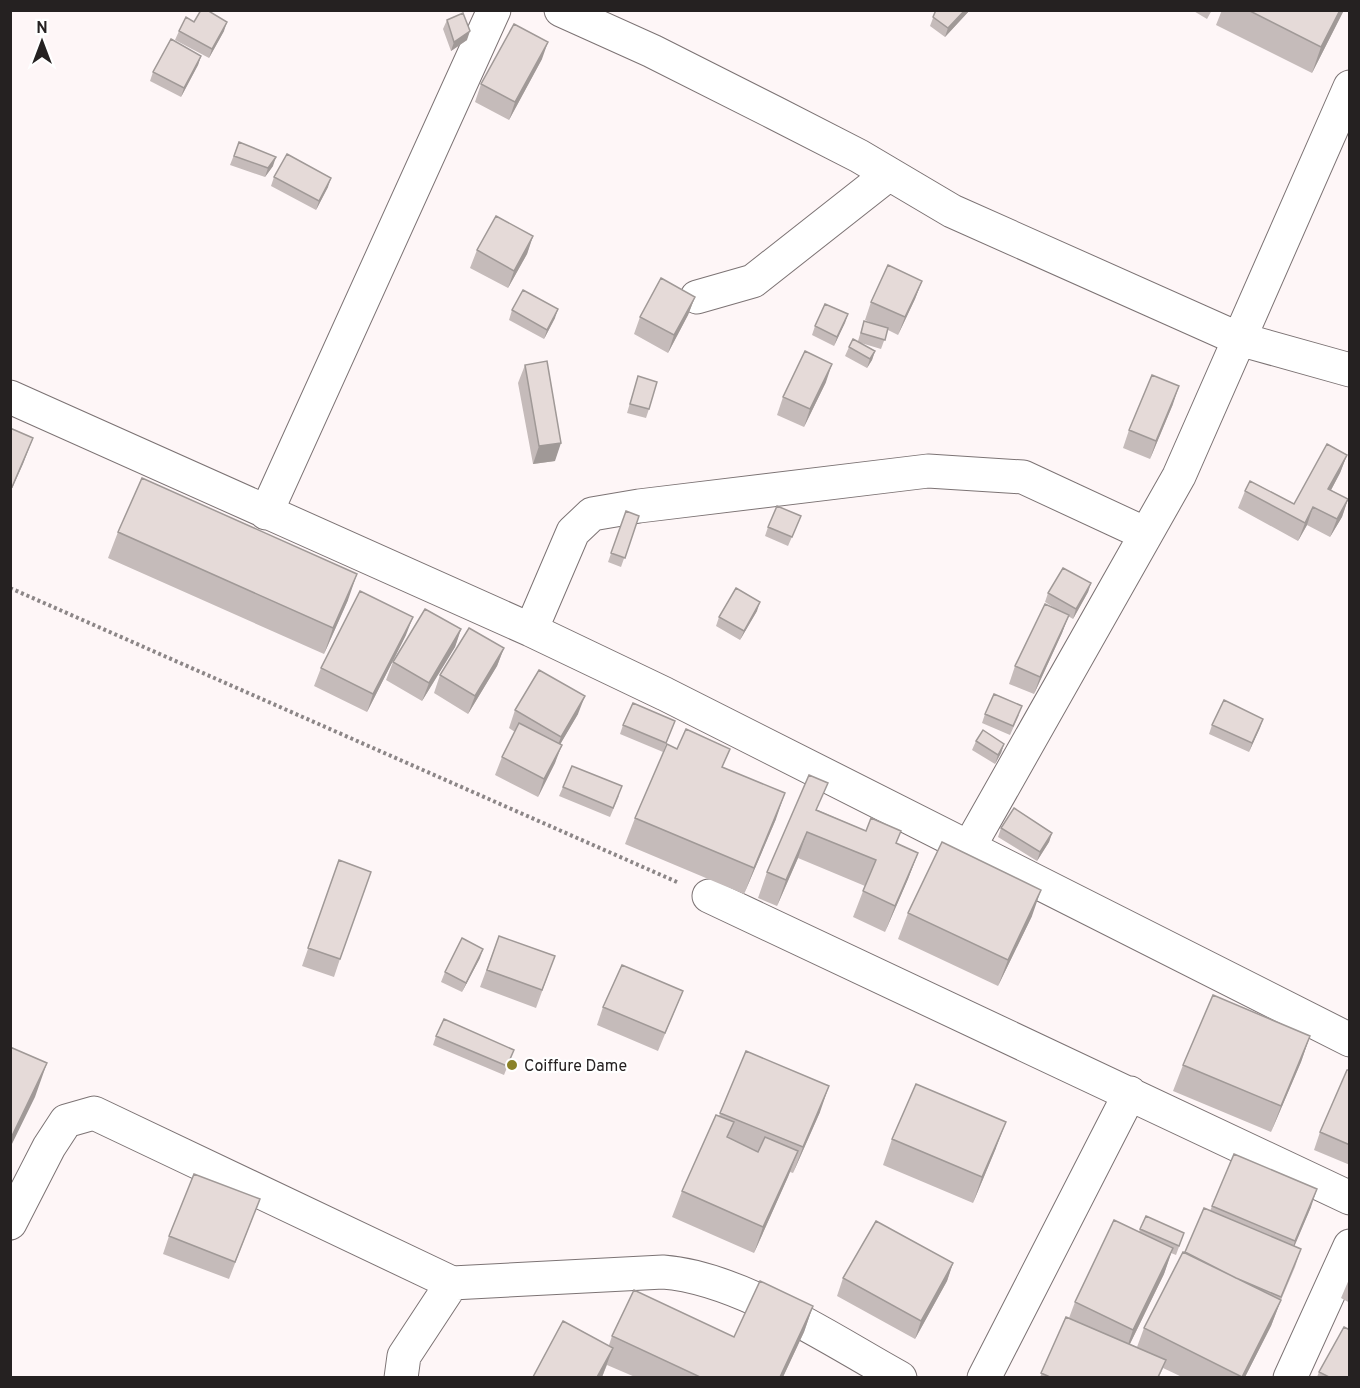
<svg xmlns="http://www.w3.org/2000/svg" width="1360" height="1388" viewBox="0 0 1360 1388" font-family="Overpass,sans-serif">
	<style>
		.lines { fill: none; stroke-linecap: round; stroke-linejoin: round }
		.minor-casing { stroke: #7c7374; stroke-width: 35 }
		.path { stroke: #8c8687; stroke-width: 4; stroke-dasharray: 3 3; stroke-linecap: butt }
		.minor { stroke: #fff; stroke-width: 33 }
		.wall { fill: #c5bbba }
		.shaded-wall { fill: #a09997 }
		.building { fill: #e5dad8; stroke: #a09997; stroke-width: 1.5 }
		.poi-dot { fill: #8b8229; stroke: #fff; stroke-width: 2 }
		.labels { text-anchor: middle; stroke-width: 4.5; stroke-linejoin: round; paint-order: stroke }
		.poi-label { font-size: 16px; fill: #252121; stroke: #fff; text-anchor: start }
	</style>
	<rect width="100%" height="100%" fill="#fef6f7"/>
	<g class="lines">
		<defs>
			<path id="minor" d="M561,10L652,51L775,113L859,156L952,211L1239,339L1350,370
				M697,297L753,281L889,174
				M10,397L531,630L665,694L1350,1040
				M266,513L494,10
				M531,630L573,532L592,514L639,506L928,471L1023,477L1146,534
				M968,849L1179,476L1350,87
				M709,896L1350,1198
				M10,1223L49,1147L66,1121L94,1113L452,1283
				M401,1378L404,1356L452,1283L663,1272C741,1278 831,1340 900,1378
				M984,1378L1130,1093
				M1290,1378L1350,1246"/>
		</defs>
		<!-- minor casing -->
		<use href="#minor" class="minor-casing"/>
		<!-- path -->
		<path class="path" d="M10,588L677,882"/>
		<!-- minor -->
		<use href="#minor" class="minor"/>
	</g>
	<!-- wall -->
	<path class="wall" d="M936,10H970L945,37L930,26Z
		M1192,10H1212L1207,19Z
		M1222,10H1344L1312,73L1216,25Z
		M447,20L467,40L451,51L443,29Z
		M194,22L224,31L209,58L175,40L179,31Z
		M201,56L198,65L181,97L150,81L153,72Z
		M542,59L509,120L475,102L481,84Z
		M239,142L273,166L265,177L230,165Z
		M274,177L328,187L316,210L271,186Z
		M533,236L527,254L508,288L470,268L477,250Z
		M922,281L915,299L898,335L888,330L881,349L861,343L875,351L872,360L867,368L845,356L849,347L858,341L864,321L876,325L865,320L871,302Z
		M695,297L688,315L668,353L634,334L640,317Z
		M512,310L555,318L544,339L509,320Z
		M848,314L834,346L812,335L815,326Z
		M525,365L555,461L533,464L518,383Z
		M638,376L649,409L646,418L627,413Z
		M826,382L804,427L777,415L783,397Z
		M1173,404L1150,459L1123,448L1129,430Z
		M1347,455L1340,473L1331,490L1348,499L1342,517L1330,537L1307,525L1298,541L1238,508L1245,491L1294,504Z
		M626,511L639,516L621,567L608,562Z
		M801,516L788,546L765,536L768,527Z
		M118,532L348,600L324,654L108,558Z
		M1091,583L1088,592L1073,619L1068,616L1062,633L1034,694L1009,684L1015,666L1061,612L1045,602L1048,593Z
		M757,611L740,640L716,626L719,617Z
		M461,629L455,647L422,701L386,680L393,662Z
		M406,635L367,712L314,686L321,668Z
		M504,648L497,666L468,714L434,693L440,675Z
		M515,710L578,714L560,744L555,763L538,797L495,775L502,757L515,732L509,728Z
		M985,714L1019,715L1010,735L982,723Z
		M1263,719L1249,752L1209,734L1212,725Z
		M675,721L663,752L620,734L623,725Z
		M976,741L1004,744L1001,753L995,764L972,750Z
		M723,768L776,819L744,894L625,844L635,818Z
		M563,787L619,796L610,817L559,796Z
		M818,810L866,831H901L896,843L918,853L908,879L885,932L853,917L865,886L798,858L777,906L758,898L767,872Z
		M1001,828L1052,833L1049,842L1037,861L998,837Z
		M339,860L340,959L334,977L302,966Z
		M908,913L1032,916L998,986L898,939Z
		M499,936L555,956L536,1008L480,987Z
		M480,958L462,992L441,982L445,972Z
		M683,991L658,1051L597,1025L603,1007Z
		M436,1036L514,1050L504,1075L433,1045Z
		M1310,1036L1301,1062L1271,1132L1173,1091L1183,1065Z
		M746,1051L820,1112L793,1173L790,1172L754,1253L672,1217L682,1191L719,1116Z
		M1350,1070V1165L1314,1150L1320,1132Z
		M892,1139L996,1148L973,1203L883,1165Z
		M1212,1206L1311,1207L1294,1246L1301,1249L1295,1267L1281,1300L1271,1326L1245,1377H1182L1163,1368L1159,1377H1040L1066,1317L1069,1318L1075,1302L1139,1232L1140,1229L1184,1233L1176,1255L1171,1253L1164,1274L1130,1344L1137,1347L1144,1328L1185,1252L1210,1211Z
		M253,1217L229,1279L163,1254L169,1236Z
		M953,1263L947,1281L915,1339L837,1296L843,1278Z
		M1350,1277V1303L1341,1298Z
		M813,1306L804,1332L783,1377H635L607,1365L602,1377H533L609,1345L612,1336L734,1337Z
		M1319,1372L1350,1377H1317Z"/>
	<!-- shaded-wall -->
	<path class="shaded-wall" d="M965,10H970L945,37L948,28Z
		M1340,10H1344L1312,73L1321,47Z
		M227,22L224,31L209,58L212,49Z
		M470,31L467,40L451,51L454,42Z
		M548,42L542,59L509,120L515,102Z
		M201,56L198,65L181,97L184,88Z
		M276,157L273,166L265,177L268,168Z
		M331,178L328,187L316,210L319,201Z
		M533,236L527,254L508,288L514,271Z
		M922,281L915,299L898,335L905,317Z
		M695,297L688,315L668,353L674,335Z
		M558,309L555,318L544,339L547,330Z
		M848,314L845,323L834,346L837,337Z
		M875,351L872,360L867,368L870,359Z
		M832,364L826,382L804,427L810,409Z
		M1179,386L1173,404L1150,459L1156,441Z
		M33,438L23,464L10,493L12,487Z
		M561,443L555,461L533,464L539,446Z
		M1347,455L1340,473L1322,507L1328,489Z
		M1348,499L1342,517L1330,537L1337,519Z
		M1313,507L1307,525L1298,541L1305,523Z
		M357,574L348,600L324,654L333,628Z
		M1091,583L1088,592L1073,619L1076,609Z
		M760,602L757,611L740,640L744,631Z
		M1069,615L1062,633L1034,694L1040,677Z
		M413,617L406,635L367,712L373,694Z
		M461,629L455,647L422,701L429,683Z
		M504,648L497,666L468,714L475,696Z
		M585,696L578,714L554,755L561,737Z
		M1263,719L1260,728L1249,752L1252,743Z
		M1004,744L1001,753L995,764L998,755Z
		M562,745L555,763L538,797L544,779Z
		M785,793L776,819L744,894L754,868Z
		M807,832L798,858L777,906L786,880Z
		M1052,833L1049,842L1037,861L1040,852Z
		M918,853L908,879L885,932L895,906Z
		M1041,890L1032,916L998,986L1008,960Z
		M483,949L480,958L462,992L466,983Z
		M1310,1036L1301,1062L1271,1132L1281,1106Z
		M47,1063L35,1097L10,1148V1140Z
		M829,1086L820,1112L793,1173L803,1147Z
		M1006,1122L996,1148L973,1203L982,1177Z
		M798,1151L788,1177L754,1253L763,1227Z
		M1317,1189L1311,1207L1289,1259L1295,1241Z
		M1173,1248L1164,1274L1124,1356L1133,1330Z
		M1301,1249L1279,1303L1281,1300L1271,1326L1245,1377H1242L1277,1308Z
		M953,1263L947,1281L915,1339L921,1321Z
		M813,1306L804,1332L783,1377H780Z
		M613,1348L602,1377H597Z"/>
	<!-- building -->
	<path class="building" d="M201,10H207L227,22L212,49L179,31L186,17L194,22Z
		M936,10H965L948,28L933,17Z
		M1248,10H1340L1321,47Z
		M463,13L470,31L454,42L447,20Z
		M514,24L548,42L515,102L481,84Z
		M171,39L201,56L184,88L153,72Z
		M239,142L276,157L268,168L234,156Z
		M287,154L331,178L319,201L274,177Z
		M496,216L533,236L514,271L477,250Z
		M888,265L922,281L905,317L871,302Z
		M661,278L695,297L674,335L640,317Z
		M523,290L558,309L547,330L512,310Z
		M825,304L848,314L837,337L815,326Z
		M864,321L888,328L885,340L861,333Z
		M853,339L875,351L870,359L849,347Z
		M805,351L832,364L810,409L783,397Z
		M547,361L561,443L539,446L525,365Z
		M1152,375L1179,386L1156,441L1129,430Z
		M638,376L657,382L649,409L630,404Z
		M10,428L33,438L12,487L10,486Z
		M1327,444L1347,455L1328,489L1348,499L1337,519L1313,507L1305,523L1245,491L1250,481L1294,504Z
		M142,478L357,574L333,628L118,532Z
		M777,506L801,516L792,537L768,527Z
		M626,511L639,516L625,558L611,553Z
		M1063,568L1091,583L1076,609L1048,593Z
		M736,588L760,602L744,631L719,617Z
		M360,591L413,617L373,694L321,668Z
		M1045,604L1069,615L1040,677L1015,666Z
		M425,609L461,629L429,683L393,662Z
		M469,628L504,648L475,696L440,675Z
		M539,670L585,696L561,737L515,710Z
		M994,694L1022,706L1013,726L985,714Z
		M1224,700L1263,719L1252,743L1212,725Z
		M633,703L675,721L666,743L623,725Z
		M519,723L562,745L544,779L502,757Z
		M686,729L730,749L722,767L785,793L754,868L635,818L667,744L677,749Z
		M983,730L1004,744L998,755L976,741Z
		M572,766L622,786L613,808L563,787Z
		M809,775L828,783L816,810L866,831L871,818L901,831L896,843L918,853L895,906L863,891L876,860L807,832L786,880L767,872Z
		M1014,808L1052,833L1040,852L1001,828Z
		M942,842L1041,890L1008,960L908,913Z
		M339,860L371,872L340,959L308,948Z
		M499,936L555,956L542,990L487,970Z
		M462,938L483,949L466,983L445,972Z
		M622,965L683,991L665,1033L603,1007Z
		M1213,995L1310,1036L1281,1106L1183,1065Z
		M444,1019L514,1050L507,1066L436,1036Z
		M10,1047L47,1063L10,1140Z
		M746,1051L829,1086L803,1147L720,1113Z
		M1347,1070H1350V1145L1320,1132Z
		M916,1084L1006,1122L982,1177L892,1139Z
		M716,1115L734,1122L727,1137L758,1152L765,1137L798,1151L763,1227L682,1191Z
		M1234,1154L1317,1189L1295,1241L1212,1206Z
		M194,1174L260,1199L235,1262L169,1236Z
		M1204,1208L1301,1249L1281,1297L1236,1278L1185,1252Z
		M1146,1216L1184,1233L1179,1246L1140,1229Z
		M1114,1220L1173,1248L1133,1330L1075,1302Z
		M876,1221L953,1263L921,1321L843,1278Z
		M1183,1252L1281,1300L1242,1377L1144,1328Z
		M760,1281L813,1306L780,1377H700L612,1336L634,1290L734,1337Z
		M1066,1317L1166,1360L1158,1377H1050L1041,1373Z
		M563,1321L613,1348L597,1377H533Z
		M1344,1327L1350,1330V1377H1329L1319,1372Z"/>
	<!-- markers -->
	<circle class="poi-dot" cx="512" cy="1065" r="6"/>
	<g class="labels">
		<!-- poi labels -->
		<g class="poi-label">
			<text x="524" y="1071">Coiffure Dame</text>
		</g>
	</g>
	<!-- border -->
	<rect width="1360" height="1388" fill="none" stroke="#252121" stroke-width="24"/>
	<!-- north arrow -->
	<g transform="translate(42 42)" stroke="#ffffff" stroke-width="4.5" paint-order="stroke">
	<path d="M0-4.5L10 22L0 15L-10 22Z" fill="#252121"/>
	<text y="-9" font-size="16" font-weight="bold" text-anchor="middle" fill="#252121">N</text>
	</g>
</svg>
